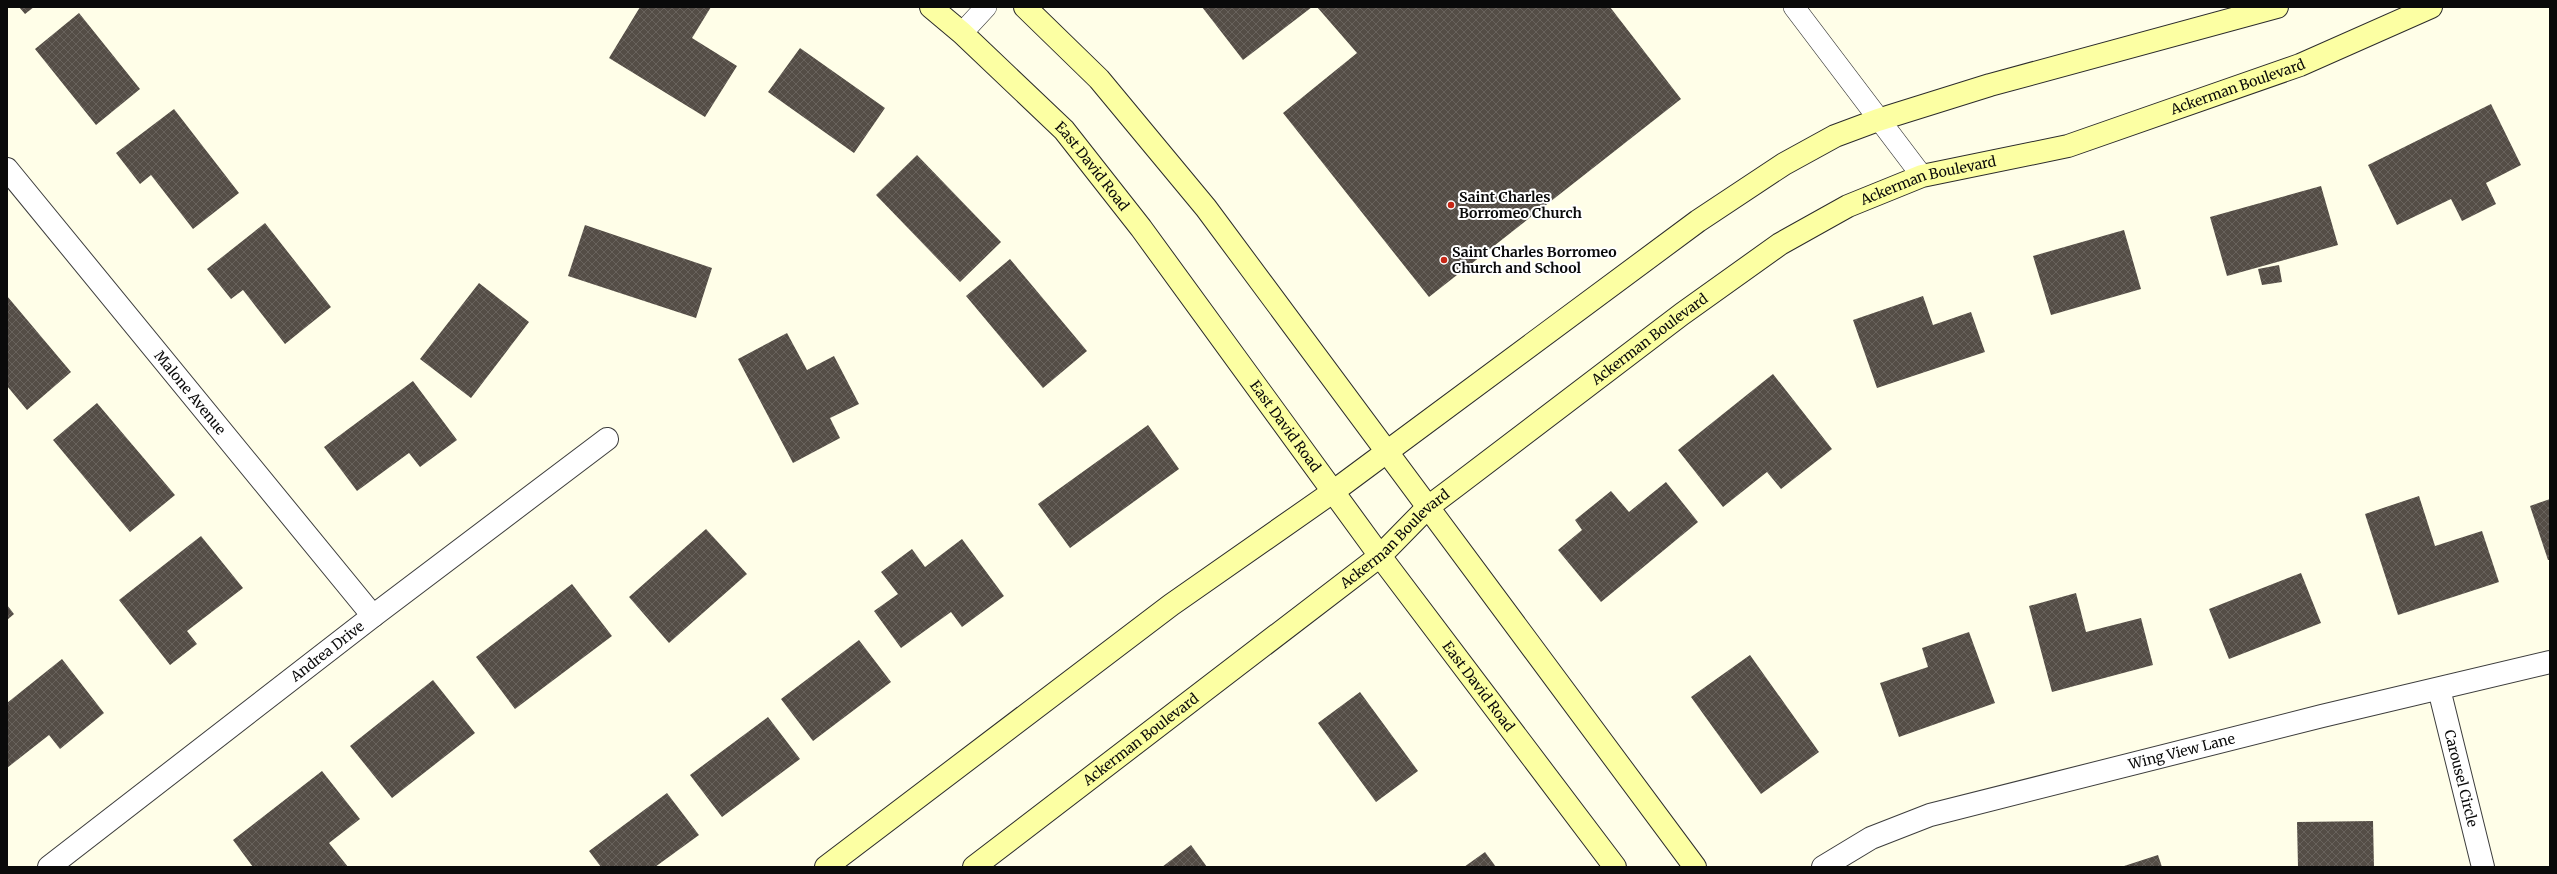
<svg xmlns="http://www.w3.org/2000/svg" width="2557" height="874" viewBox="0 0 2557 874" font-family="Merriweather,serif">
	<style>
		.building { fill: url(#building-cross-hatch) }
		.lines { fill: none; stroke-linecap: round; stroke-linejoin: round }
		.lane-casing { stroke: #3d3d3d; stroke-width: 22 }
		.street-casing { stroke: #3d3d3d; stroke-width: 24 }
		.secondary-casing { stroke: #2c2c2c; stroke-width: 24 }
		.lane { stroke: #fff; stroke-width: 21 }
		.street { stroke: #fff; stroke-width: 22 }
		.secondary { stroke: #fcffa3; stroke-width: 22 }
		.poi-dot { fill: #c62716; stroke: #fff; stroke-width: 1.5 }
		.labels { text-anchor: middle; stroke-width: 4; stroke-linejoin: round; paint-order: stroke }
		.street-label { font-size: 14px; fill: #0a0a0a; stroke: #fff }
		.poi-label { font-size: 14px; font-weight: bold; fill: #0a0a0a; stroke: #fff; text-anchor: start }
	</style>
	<defs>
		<pattern id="building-cross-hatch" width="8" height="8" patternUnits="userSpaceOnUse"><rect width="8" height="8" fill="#544d46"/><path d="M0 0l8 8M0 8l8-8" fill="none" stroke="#68625c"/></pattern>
	</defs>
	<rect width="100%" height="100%" fill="#fffee8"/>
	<!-- building -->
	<path class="building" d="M19,7H34L25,14Z
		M640,7H711L692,38L737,66L705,117L609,58Z
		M1202,7H1312L1243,60Z
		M1317,7H1610L1681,99L1429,297L1283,113L1357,53Z
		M79,13L140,89L96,125L35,49Z
		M800,48L885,108L854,153L768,92Z
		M2491,104L2521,165L2486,183L2496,204L2462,221L2451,199L2397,225L2368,165Z
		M174,109L239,193L193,229L151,175L140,184L116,153Z
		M917,155L1001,242L960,282L876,195Z
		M2321,186L2338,245L2227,276L2210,217Z
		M265,223L331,307L285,344L243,290L231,299L207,269Z
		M585,225L712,268L696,318L568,276Z
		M2124,230L2141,289L2051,315L2033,256Z
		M1010,259L1087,351L1043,388L966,296Z
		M2279,265L2282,282L2262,285L2258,269Z
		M479,283L529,322L471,398L420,359Z
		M7,296L71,372L27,410L7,386Z
		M1923,296L1933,325L1971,312L1985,352L1877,388L1853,320Z
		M787,333L807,370L834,356L859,404L830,418L840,438L793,463L738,359Z
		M1773,374L1832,449L1781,489L1767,472L1723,507L1678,450Z
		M413,381L457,440L420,467L409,453L357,491L324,447Z
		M97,403L175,495L130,532L53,440Z
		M1148,425L1179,469L1070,548L1038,504Z
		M1666,482L1698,522L1601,602L1558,550L1582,530L1575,520L1611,491L1629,512Z
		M2419,496L2435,546L2482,531L2499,582L2398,615L2365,514Z
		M2550,499V560H2548L2530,506Z
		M706,529L747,574L669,643L629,597Z
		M201,536L243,588L187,631L197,644L170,665L119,600Z
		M962,539L1004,596L962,627L951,612L901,648L874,611L898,594L881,572L912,549L925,567Z
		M2301,573L2321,623L2229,659L2209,609Z
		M572,584L612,636L515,709L476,657Z
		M2076,593L2086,632L2141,618L2153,665L2052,692L2029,606Z
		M7,605L14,614L7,620Z
		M1969,632L1995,703L1899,737L1880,683L1928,667L1922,648Z
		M859,640L891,682L813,741L781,699Z
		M1750,655L1819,752L1761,794L1691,697Z
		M62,659L104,713L60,749L49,735L7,768V703Z
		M433,680L475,733L392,798L350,746Z
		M1360,692L1418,771L1376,802L1318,723Z
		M768,717L800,759L722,817L690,775Z
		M322,771L360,819L329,843L348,867H253L233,840Z
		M667,793L699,835L655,867H601L589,851Z
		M2373,821L2374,867H2298L2297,822Z
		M1191,845L1207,867H1162Z
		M1485,852L1496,867H1464Z
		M2158,855L2162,867H2121Z"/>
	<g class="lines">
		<defs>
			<path id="lane" d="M1794,7L1922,176
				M962,33L986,7"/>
			<g id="street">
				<path id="s1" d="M7,169L373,616"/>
				<path id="s2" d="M2439,689L2483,867"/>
				<path id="s3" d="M49,867L373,616L607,439"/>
				<path id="s4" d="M1823,867L1871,838L1930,815L2322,716L2550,662"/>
			</g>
			<g id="secondary">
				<path id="s5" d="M931,7L962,33L1064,130L1141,228L1380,556L1615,867"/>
				<path d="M1025,7L1099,79L1206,208L1695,867"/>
				<path d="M826,867L1171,605L1334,491L1698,221L1784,164L1835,136L1878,120L1990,85L2277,7"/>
				<path id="s6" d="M974,867L1380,556L1428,507L1456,486L1682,314L1780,244L1848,206L1922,176L2068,146L2300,65L2431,7"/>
			</g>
		</defs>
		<!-- lane casing -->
		<use href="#lane" class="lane-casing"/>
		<!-- street casing -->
		<use href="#street" class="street-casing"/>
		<!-- secondary casing -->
		<use href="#secondary" class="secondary-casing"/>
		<!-- lane -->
		<use href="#lane" class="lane"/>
		<!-- street -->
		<use href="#street" class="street"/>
		<!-- secondary -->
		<use href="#secondary" class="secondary"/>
	</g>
	<!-- markers -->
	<g class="poi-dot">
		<circle cx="1451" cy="205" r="4"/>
		<circle cx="1444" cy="260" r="4"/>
	</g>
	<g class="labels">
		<!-- street labels -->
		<g class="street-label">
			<text dy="5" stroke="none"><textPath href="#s6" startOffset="1506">Ackerman Boulevard</textPath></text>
			<text dy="5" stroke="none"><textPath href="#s5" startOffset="227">East David Road</textPath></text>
			<text dy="5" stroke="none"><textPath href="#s6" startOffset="1182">Ackerman Boulevard</textPath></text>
			<text dy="5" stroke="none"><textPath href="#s6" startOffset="858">Ackerman Boulevard</textPath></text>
			<text dy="5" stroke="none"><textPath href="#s1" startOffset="289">Malone Avenue</textPath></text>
			<text dy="5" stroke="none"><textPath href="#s5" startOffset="551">East David Road</textPath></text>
			<text dy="5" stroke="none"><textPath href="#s6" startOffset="534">Ackerman Boulevard</textPath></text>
			<text dy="5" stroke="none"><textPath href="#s3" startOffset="352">Andrea Drive</textPath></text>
			<text dy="5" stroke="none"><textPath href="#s5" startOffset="875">East David Road</textPath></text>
			<text dy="5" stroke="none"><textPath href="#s6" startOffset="210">Ackerman Boulevard</textPath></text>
			<text dy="5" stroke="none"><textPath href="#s4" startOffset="379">Wing View Lane</textPath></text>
			<text dy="5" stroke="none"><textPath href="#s2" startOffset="92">Carousel Circle</textPath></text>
		</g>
		<!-- poi labels -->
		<g class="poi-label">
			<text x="1459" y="202">Saint Charles<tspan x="1459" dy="16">Borromeo Church</tspan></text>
			<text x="1452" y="257">Saint Charles Borromeo<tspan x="1452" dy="16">Church and School</tspan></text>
		</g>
	</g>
	<!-- border -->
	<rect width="2557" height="874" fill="none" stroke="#0a0a0a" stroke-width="16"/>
</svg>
